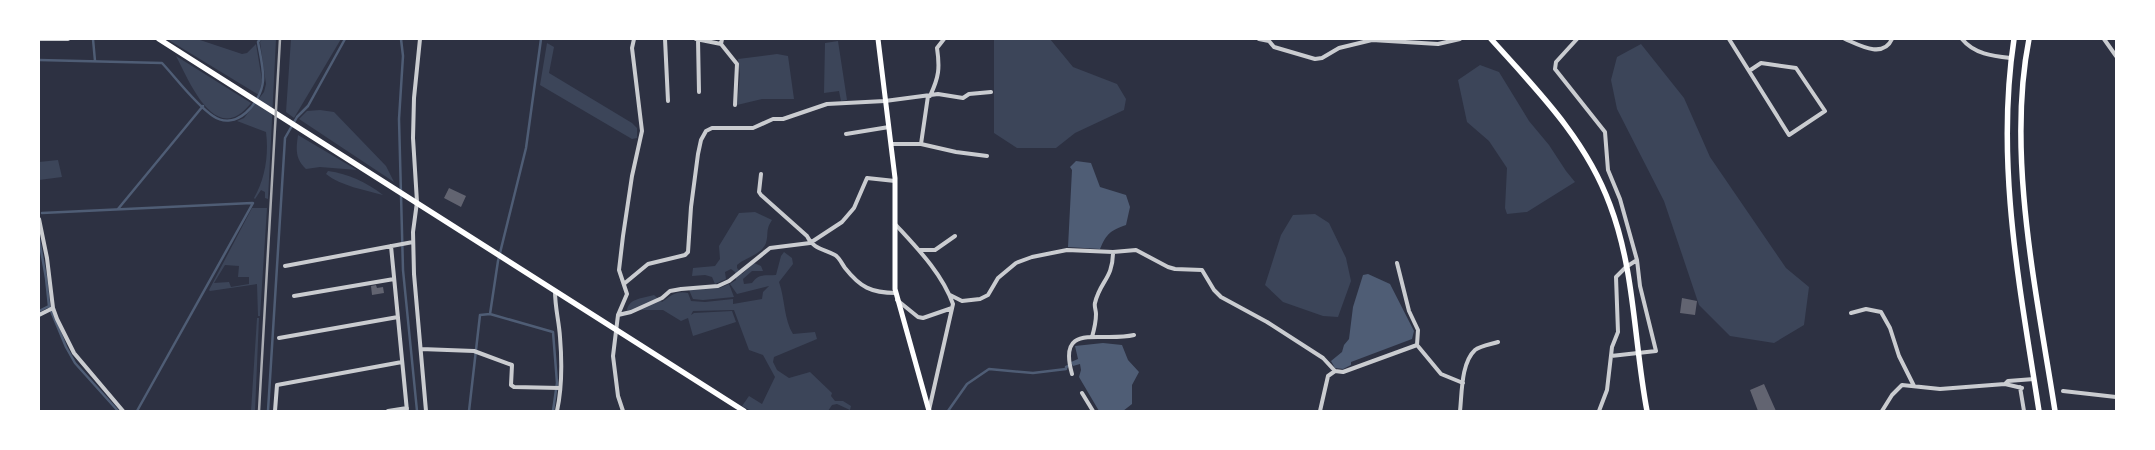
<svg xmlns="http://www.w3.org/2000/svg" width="2155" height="450" viewBox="0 0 2155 450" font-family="Lato,sans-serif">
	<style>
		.green { fill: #3c4559; fill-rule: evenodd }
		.water { fill: #4f5d75 }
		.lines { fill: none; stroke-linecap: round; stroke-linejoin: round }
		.stream { stroke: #4f5d75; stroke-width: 2.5 }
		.building { fill: #626471 }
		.minor { stroke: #caccd0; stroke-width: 4 }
		.secondary { stroke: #fff; stroke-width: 5 }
		.primary { stroke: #fff; stroke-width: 5.5 }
		.trunk { stroke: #fff; stroke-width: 5.5 }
		.rail { stroke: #abadb3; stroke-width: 2.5 }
	</style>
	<rect width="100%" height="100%" fill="#2d3142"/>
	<!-- green -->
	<path class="green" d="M167,39H197L242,54L247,53L256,44L262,80L259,95Z
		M262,39H276L268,199L265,198V192L261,190L255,199L254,198C265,179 269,155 266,132L237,121L244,118L264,92L266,84L260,42Z
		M291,39H341L294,118L286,112Z
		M994,39H1050L1073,67L1117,84L1126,99L1124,110L1075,133L1056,148H1017L994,133Z
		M838,41L847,100L841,101L839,91L824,93L825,43Z
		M547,43L554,47L549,73L632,123L637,128V138L632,139L540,85Z
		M1641,44L1684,98L1710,157L1786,268L1809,287L1804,325L1774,343L1730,336L1699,305L1664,201L1617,109L1611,80L1617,57Z
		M777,54L788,56L794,99H762L737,105L740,74L738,59Z
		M176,56L251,103C216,148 190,83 176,56Z
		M1480,65L1499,72L1529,121L1549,145L1566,171L1575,182L1527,212L1507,214L1505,208L1507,168L1489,141L1467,122L1458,80Z
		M320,110L334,112L386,166L394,182L299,119L307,111Z
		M298,135L357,170L320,167L306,169C295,159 296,149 298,135Z
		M58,160L62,177L39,180V162Z
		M328,171C349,174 366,182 383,195C365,190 341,186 326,174Z
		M252,208H267L260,316H258L257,284L210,291L209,290ZM225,265L239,266L238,277H249V284L231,287L229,282L214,283Z
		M755,212L772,220C765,231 769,233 766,243C761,255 746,257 737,265V268L742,274L754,263L761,266L763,271H752L743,279L744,284L752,283C759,273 765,276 776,275L781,256L784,252L792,258L793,264L779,282C785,299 784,320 793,334L815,332L817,339L774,357L773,362L777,370L789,378L810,372L832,393L831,396L835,401H843L851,406L850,410L837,404L832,405L828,411H751L742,406L749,396L762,404L775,377L763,355L749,350L734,310L693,311L691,315L694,313L732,311L736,322L693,336L688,318L681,321L663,310H627C629,298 644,298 654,295L662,302C670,296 677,290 688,293L691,301L705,302L733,299V304L762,299L763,292L769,286L737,294L730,284L736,280L735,272L731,269L725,272L726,279L715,284L712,277L705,275L692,276L693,268L715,266L720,259L719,246L739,213Z
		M1315,214L1329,223L1346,258L1351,281L1338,317L1323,316L1283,302L1265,285L1281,235L1293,215Z
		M729,284L734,297L703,300L693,299L689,290L720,288Z
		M257,318H259L255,411H251Z"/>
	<!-- water -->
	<path class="water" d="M1076,161L1091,163L1100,187L1126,195L1130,207L1126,225C1110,231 1107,233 1100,249L1068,247L1072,170L1070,167Z
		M1368,274L1390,284L1414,331L1412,339L1351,362V365L1343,369L1335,368L1331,361L1342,352L1344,345L1349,339L1353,307L1363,275Z
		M1103,343L1122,345L1128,360L1139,372L1132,385V404L1123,411H1099L1079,377L1081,370L1080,364L1073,366L1071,362L1078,359L1075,346Z"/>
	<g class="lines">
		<!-- stream -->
		<path class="stream" d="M93,39L95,61
			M401,39L403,56L399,119L403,270L417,411
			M39,60L162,63C177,79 195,104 213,116C236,132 261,103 263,81C264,69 260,54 258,42L260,39
			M118,209L203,106
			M42,213L252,203
			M39,239L46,278L49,306L66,347L75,363L118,411
			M39,311L49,306
			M490,314L553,332L557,383L553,411
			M137,411L253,203
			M268,411L285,138L297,117L308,106L345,39
			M469,411L480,315L490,314L498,261L526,148L541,39
			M948,411L967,384L989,369L1033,373L1066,369V367L1071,365"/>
	</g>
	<!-- building -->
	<path class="building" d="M449,188L466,196L461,207L444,198Z
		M376,285L377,288L383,287L384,293L372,295L371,286Z
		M1682,298L1697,301L1695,315L1680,313Z
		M1764,384L1776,411H1758L1750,390Z"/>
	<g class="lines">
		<!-- minor -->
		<path class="minor" d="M39,39H68
			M420,39L414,98L413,138L417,202L413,232L414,274L426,411
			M665,39L668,101
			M696,39L721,44L722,39
			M698,39L699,92
			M1259,39L1269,41L1274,47L1315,59L1322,58L1339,48L1372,40L1438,44L1460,39
			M1577,39L1556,62L1555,69L1605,132L1608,170L1620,199L1637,260
			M1729,39L1789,135L1825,111L1796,68L1761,63L1749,71
			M1845,39C1859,45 1883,59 1892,39
			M1962,39C1974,54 1993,56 2011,58
			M2104,39L2116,56
			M721,44L737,64L735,105
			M930,96C939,77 940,68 937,48L944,39
			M846,134L889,127
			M891,144H921L956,152L987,156
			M921,144L928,96
			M761,174L759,192L761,195L807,236C813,249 824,249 835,255C839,257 842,264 845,268C860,287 871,293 896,293
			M39,219L47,258L53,308L57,319L74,353L123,411
			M895,224C917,248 942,273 953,304L929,410
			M391,246L407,411
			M919,250H935L955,236
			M1397,263L1409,311L1418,330L1417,345
			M285,266L413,242
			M625,283L648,264L685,255L688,252L691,207L698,154L701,140L706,131L712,128H753L773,119H783L827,104L885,101L938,94L963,98L969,94L991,92
			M555,291C555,308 559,321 560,337C562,361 562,388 557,411
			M950,295L962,301L980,299L988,295L998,278L1016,263L1032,257L1067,250L1113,252L1136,250L1168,267L1175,269L1202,270L1214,290L1221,297L1267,322L1323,358L1335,371
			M294,296L394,279
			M897,300L918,317L923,318L952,308
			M1851,313L1866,309L1881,312L1890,328L1899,356L1914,386
			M39,315L53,308
			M618,315L631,312L662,298L670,291L681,289L718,286L729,281L770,248L810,243L842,222L854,208L867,178L895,181
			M1092,337C1094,330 1096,322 1096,314C1096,310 1094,306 1095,303C1100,281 1113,279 1113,252
			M279,338L398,317
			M421,349L474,351L512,365L511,385L514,387L560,388
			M1072,374C1057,321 1100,343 1134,335
			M2005,384L2008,381L2034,379
			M2020,387L2024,411
			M2063,391L2116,397
			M1082,393L1093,411
			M275,411L277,385L402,362
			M388,411L407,408
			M623,411L618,396L613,356L618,315L627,294L619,270L623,236L632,176L642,131L632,48L634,39
			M1320,411L1328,376L1335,371L1343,372L1417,345L1441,374L1463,383
			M1460,411C1462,393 1461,363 1475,350C1480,346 1492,344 1498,342
			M1599,411L1607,390L1612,347L1618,332L1616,277L1626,267L1637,260L1640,286L1656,351L1611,356
			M1882,411L1892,395L1902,385L1940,389L2005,384L2022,388"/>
		<!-- secondary -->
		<path class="secondary" d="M878,39L895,178V289L929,411"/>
		<!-- primary -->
		<path class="primary" d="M159,39L744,411
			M1491,39C1537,90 1586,139 1610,205C1635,271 1634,343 1647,411"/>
		<!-- trunk -->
		<path class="trunk" d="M2014,39C1995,164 2020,288 2039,411
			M2029,39C2006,155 2037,295 2055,411"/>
		<!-- rail -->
		<path class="rail" d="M259,411L280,39"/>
	</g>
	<!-- border -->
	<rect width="2155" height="450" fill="none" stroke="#ffffff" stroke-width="80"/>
</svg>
